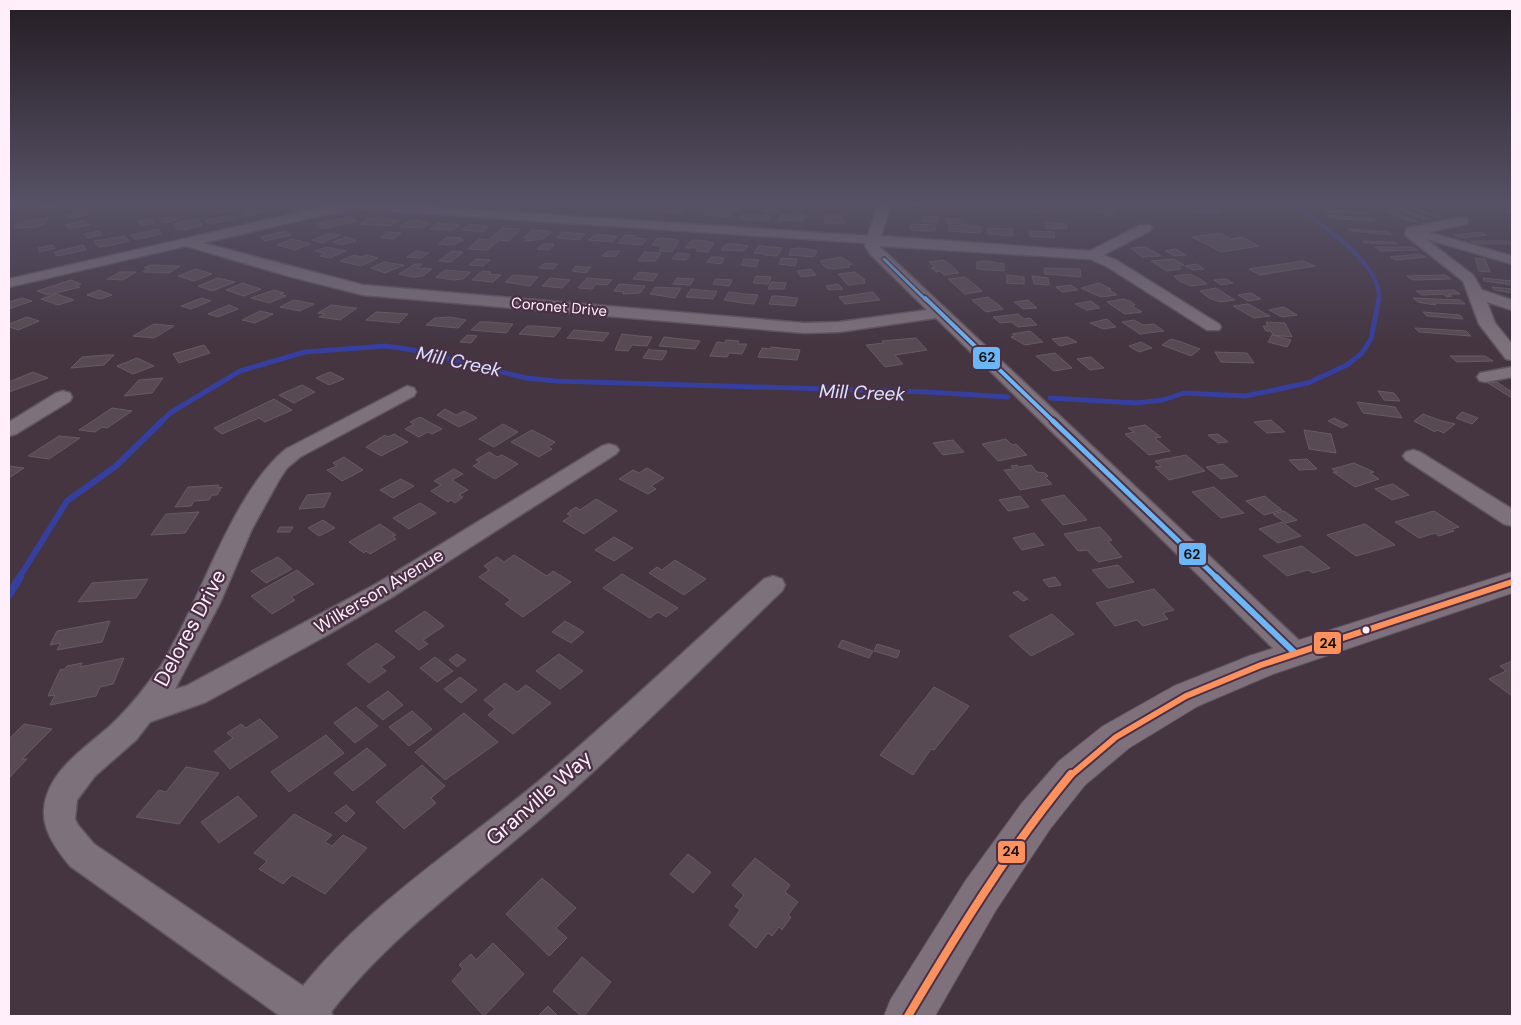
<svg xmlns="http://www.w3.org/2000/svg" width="1521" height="1025" viewBox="0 0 1521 1025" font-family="'DM Sans',sans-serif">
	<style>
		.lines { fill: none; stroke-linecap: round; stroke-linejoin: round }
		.stream-far3 { stroke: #363e9e; stroke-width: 4 }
		.stream-far2 { stroke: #363e9e; stroke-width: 5 }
		.stream-far1 { stroke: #363e9e; stroke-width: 6 }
		.stream { stroke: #363e9e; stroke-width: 8 }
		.building { fill: #584a52; stroke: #685a63 }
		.street-casing { stroke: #60545e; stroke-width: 3 }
		.secondary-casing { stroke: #60545e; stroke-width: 2 }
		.street { fill: #7d717b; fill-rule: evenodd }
		.secondary { fill: #7e717c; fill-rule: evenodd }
		.bus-1-far3-casing { stroke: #4a2f45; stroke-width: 5.5 }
		.bus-1-far2-casing { stroke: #4a2f45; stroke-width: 7 }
		.bus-1-far1-casing { stroke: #4a2f45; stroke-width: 9 }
		.bus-1-casing { stroke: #4a2f45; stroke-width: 10 }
		.bus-2-far1-casing { stroke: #4a2f45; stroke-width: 10 }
		.bus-2-casing { stroke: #4a2f45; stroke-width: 12 }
		.bus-1-far3 { stroke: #6db6f5; stroke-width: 3 }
		.bus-1-far2 { stroke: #6db6f5; stroke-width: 4 }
		.bus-1-far1 { stroke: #6db6f5; stroke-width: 5 }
		.bus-1 { stroke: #6db6f5; stroke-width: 6 }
		.bus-2-far1 { stroke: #fa915f; stroke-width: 6 }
		.bus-2 { stroke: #fa915f; stroke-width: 8 }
		.bus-dot { fill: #feeffa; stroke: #4a2f45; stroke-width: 2 }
		.labels { text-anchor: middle; stroke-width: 4.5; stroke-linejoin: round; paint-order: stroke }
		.far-street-label { font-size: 15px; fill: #feeffa; stroke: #4a2f45 }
		.street-label { font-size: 18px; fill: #feeffa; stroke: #4a2f45 }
		.water-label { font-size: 19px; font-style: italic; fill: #dbe3ff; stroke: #4a2f45 }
		.near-street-label { font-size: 21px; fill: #feeffa; stroke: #4a2f45 }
		.line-badge { stroke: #4a2f45; stroke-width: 2 }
		.pale-badge-label { font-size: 14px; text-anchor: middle; font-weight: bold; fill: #111 }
	</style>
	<rect width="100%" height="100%" fill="#443541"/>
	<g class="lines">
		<!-- stream-far3 -->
		<path class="stream-far3" d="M1289,202C1316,221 1383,263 1379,300"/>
		<!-- stream-far2 -->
		<path class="stream-far2" d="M1050,398L1136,403L1163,400L1184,393L1245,396L1308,383L1347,365L1362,353L1371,339L1379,298
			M160,423L170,413L240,371L305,352L386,346L413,350L526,378L556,381L928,392L1008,397"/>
		<!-- stream-far1 -->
		<path class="stream-far1" d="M19,578L67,501L116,466L162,421"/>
		<!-- stream -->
		<path class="stream" d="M9,595L20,577"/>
	</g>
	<!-- building -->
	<path class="building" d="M255,202H264L266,203L249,207L245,204Z
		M287,202L299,204L276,209L272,205Z
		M553,202H575L571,206L564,207L550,205Z
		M592,202L601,203L619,204L614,209H607L587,207Z
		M915,202H946L944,205L938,204L936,208L913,205Z
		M958,202H982V207L958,205Z
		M1031,202L1047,206L1035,213L1018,209L1023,206L1019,205L1023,203Z
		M1500,203L1512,207V214L1485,205Z
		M632,204H637L656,206L652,211H627Z
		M729,204L742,205L739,211L725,210Z
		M1096,205L1104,207L1107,205L1122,208L1112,215L1097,212L1101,209L1093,208Z
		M227,206L232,210L220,213L215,208Z
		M1200,206L1217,207L1222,214L1172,211L1169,207L1202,209Z
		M1392,206L1431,219L1426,220L1387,207Z
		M263,207L268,211L244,216L240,212Z
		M666,207L689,208L682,214L662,212Z
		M90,208L99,210L75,218L66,216Z
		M765,208L779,209L777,213L763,212Z
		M1410,208H1414L1442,218H1438Z
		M1321,209L1364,212L1366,214L1323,212Z
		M706,210H708L733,212L730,217L703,215Z
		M1390,211L1417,221L1413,222L1385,212Z
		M791,212L805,216L803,221L778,220L781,214L790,215Z
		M742,214L762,215L770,216L767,221L740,219Z
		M827,214L843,215L841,220H845L843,224L824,223Z
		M230,215L234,218L226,221L209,224L205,220Z
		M1327,215L1372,218L1375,221L1330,218Z
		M174,216L177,220L163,223L159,219Z
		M350,216L357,221L323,229L316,224Z
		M923,216L938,217V223L922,222Z
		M378,217L390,218L388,220H399L390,226L361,224L370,218Z
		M48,218L45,224L39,225L38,227L15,228L17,223Z
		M946,218L960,219V224L946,223Z
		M152,219L156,223L141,226L138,222Z
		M197,219L202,225L184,230H178L173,224Z
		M84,220L89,225L70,229L65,225Z
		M411,220L421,221L419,222L430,223L422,228L400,227Z
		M1045,222L1066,224L1067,229L1046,228Z
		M438,223L447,224L460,225L452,230L430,229Z
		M911,224L936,225L935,231H914L910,229Z
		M961,224L981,227V233L949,231V225L961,226Z
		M468,225H482L489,227L483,232L462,230Z
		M502,228L521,229L508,241L499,240L487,250L468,249L479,239L489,240Z
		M988,228L1012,229L1013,236L988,234Z
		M158,229L161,234L144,238L134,239L131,235Z
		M1348,229L1389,232L1392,235L1351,231Z
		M532,230L548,231L551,232L543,239L525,241L528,238H523Z
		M99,231L101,235L87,238L84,234Z
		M286,231L291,235L265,241L260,237Z
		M1029,231L1054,232L1055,238L1030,236Z
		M387,232H389L401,233L394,239L380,238Z
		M562,232L585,234L579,240L556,238Z
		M1481,232L1487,235L1460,238L1454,235Z
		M330,233L340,235L322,243L312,240Z
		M1220,233L1231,239L1242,237L1259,246L1221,252L1192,237Z
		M595,235H609L608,236H617L612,242L588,240Z
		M625,235L636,236L635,238L647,239L642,245L618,243Z
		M125,236L129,241L108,246L99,247L94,241Z
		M347,237L356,241L341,245L333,242Z
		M447,237L462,238L460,240H464L453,245L438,244Z
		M663,238L673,239L679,241L672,252L659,251L662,246L652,245L656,239Z
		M292,239L308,243L310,244L295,250L277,245Z
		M695,240L706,241L714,243L708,252L696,251L698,248H685L690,242Z
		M1362,241L1394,242L1397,244L1365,243Z
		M1471,241H1509L1512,244H1477Z
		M543,244H554L549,250L537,249Z
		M725,244H738L748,246L745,251L721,250Z
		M53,245L55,248L40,252L38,248Z
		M83,245L86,250L57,256L54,252Z
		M759,245L769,247L782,248L777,256L764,255L765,254L754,253Z
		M326,247L346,251L330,258L320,256L325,254L315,251Z
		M1145,247L1160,255L1161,256L1142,257L1131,248Z
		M1375,247H1413L1418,250L1380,251Z
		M798,248L808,249L817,251L814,257L789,255L791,249Z
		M1176,249L1186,255L1175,256L1165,251Z
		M416,251L429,253L421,258L407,257Z
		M452,251L463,252L451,262L439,261Z
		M608,251H620L615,257L602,256Z
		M644,252L658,253H661L655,261H638Z
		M677,253L689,254H690L686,260L672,259Z
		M1419,254L1426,257L1396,260L1390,257Z
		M354,255L362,257L366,255L378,258L361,266L340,261Z
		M711,257H719L724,258L721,264L707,262Z
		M841,257L852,264L848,265L850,267L833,269L826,268L820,261Z
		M782,258L796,259H797L795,266L779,264Z
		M1475,258L1485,259L1490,272L1479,271Z
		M476,259L490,260L483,266L469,265Z
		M744,259H746L759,260L756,267L741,265Z
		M1174,259L1184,265L1177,266L1181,269L1167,271L1151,261Z
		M944,260L954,268L959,273L944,275L940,271L936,272L931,268L935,267L929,262Z
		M986,261L1004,264V271L977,269V262Z
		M1303,261L1315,266L1260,275L1249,269Z
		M384,262L403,265H404L385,273L371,268Z
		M545,263L554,264H558L553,269L539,268Z
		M415,264H422L417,268L432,269L423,276L413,277L399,274Z
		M1197,264L1204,269L1193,270L1185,266Z
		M150,265L180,266L169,273L143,272L149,268H144Z
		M576,266L583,267H591L586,273L572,271Z
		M1044,268L1080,269L1081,277L1045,274Z
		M196,269L212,274L194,281L178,276Z
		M811,269L816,275L801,277L797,271Z
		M445,270L469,272H471L463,279L453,280L436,277Z
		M482,271L491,272L489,274L501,275L493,282L472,280Z
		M120,272H136L123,280L107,279Z
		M639,272L658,274L653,281L633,279Z
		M855,272L865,280H863L865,283L848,285L838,274Z
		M1190,274L1200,279L1207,284L1191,286L1179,281L1174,276Z
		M513,275L538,277L530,286L505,282Z
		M1007,275L1024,277V284L1007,283Z
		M1445,275L1451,279L1413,280L1407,276Z
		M756,276L771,277L768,284L753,283Z
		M1032,276L1048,278L1049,285L1034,284Z
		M965,277L982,291L965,294L948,279Z
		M218,278L235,282L212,291L198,286Z
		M550,278L570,280L562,288L542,286Z
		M587,278L612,280L607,285L596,284L592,289L578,288Z
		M677,278L694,279L690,285L673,284Z
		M1483,278L1512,281V285L1484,281Z
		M716,279L732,280L729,286L713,284Z
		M1226,279L1233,283L1221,285L1214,280Z
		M71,280L81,284L76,285L80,287L48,295L37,291Z
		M771,282L786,283L784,289H768Z
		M243,283L251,286L261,289L244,296L226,290Z
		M1099,283L1111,289H1108L1117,295L1101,297L1081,288Z
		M619,284L645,286L640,293L623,294L624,292L614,291Z
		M838,284L843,289L829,290L826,286Z
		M1071,285L1078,290L1062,292L1056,287Z
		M655,287L675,288H681L675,298L650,294Z
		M1492,287L1512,289V293L1494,290Z
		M1216,288L1233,299L1235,300L1220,302L1209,298L1200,291Z
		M691,289L710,291H717L713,299L686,297Z
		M99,290L112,295L100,299L87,295Z
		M274,290L284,293L280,294L286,296L269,303L251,298Z
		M1454,290L1460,294H1448L1452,296L1447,297L1443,294L1422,295L1416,291Z
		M729,292L745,294L758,295L754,304L742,303L724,300Z
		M873,292L880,300L845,304L839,297Z
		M1251,293L1261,299L1248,301L1238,295Z
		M57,294L74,300L58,305L41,299Z
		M772,296H777L798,298L795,306L769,304Z
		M988,297L1000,306L1003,309L986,312L972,300Z
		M22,298L32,301L9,309V302Z
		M202,298L211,301L191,309L181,306Z
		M1413,298L1460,300L1465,304L1433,303L1436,305L1429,304L1418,302Z
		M1123,299L1130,301L1135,305L1132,306L1142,312L1125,314L1107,302Z
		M294,300L314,304L300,311L280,307Z
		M1028,300L1037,308L1023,309L1014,302Z
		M1091,301L1100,308L1087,310L1075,304Z
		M1248,304L1266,314L1270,316L1254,318L1233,306Z
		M229,305L238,309L218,317L208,314Z
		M331,305L355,308H357L340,320L319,317L325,314L318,313Z
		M1284,307L1297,315L1282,317L1269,310Z
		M260,311L273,314L255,323L242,320Z
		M376,312H377L408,314L399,323L366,320Z
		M1423,312L1460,315L1463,319L1427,316Z
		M1018,314L1024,319L1030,318L1037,325L1018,327L1011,322L1000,323L993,317Z
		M27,317L39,321L18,330L9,327V324Z
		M450,317L466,320L458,328L426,325L435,318Z
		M1107,319L1116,327L1103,329L1090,323Z
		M1134,320L1143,325L1154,324L1164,331L1140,334L1122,322Z
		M480,322H489L513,324L506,333L471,330Z
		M1266,322L1285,323L1292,337L1273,335L1271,331H1266L1263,326H1268Z
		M154,324L174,326L154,338L133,336Z
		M527,326H535L561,328L554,337L519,334Z
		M1415,328L1466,331L1471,336L1419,332Z
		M574,330L609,333L603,341L567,338Z
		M1030,331L1043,342L1025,345L1011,337L1015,336L1012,334Z
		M622,334L639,336L652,337L647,346L632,345L628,351L615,350Z
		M467,335L477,336L471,343L460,342Z
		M1272,335H1273L1291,340L1287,347L1268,342Z
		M664,337L690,340L700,341L695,349L659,346Z
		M1067,337L1077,342L1060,346L1052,339Z
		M916,338L927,350L895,355L903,364L885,367L866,345L884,343L882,341Z
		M1171,339L1181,342L1200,349L1191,356L1162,345Z
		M726,340L739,341L738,344H747L742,354L729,353L727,357L710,356L717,342L725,343Z
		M1141,342L1152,348L1139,352L1129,346Z
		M204,345L210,353L179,363L173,354Z
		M771,347L780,348L800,350L797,360L758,357L762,348L771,349Z
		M649,349L651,350L667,351L662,360L643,358Z
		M1215,352L1247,353L1254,363L1221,362Z
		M1055,353L1071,367L1072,368L1054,371L1036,356Z
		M106,355H114L104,365L71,368L82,357Z
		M1450,356H1485L1493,361L1457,362Z
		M1091,357L1104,368L1090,370L1077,359Z
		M137,358L154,366L133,374L117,366Z
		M33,372L48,378L9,392V382Z
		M330,372L344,379L329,385L316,378Z
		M163,378L152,393L124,396L139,380Z
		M1497,382L1512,392V398L1488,383Z
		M302,385L315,392L294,403L279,395Z
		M1378,391L1394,393L1400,401L1384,400Z
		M274,399L292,410L265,422L259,418L222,434L214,428Z
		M1357,402L1395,407L1402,418L1363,413Z
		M112,408L132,411L107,428L102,427L95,432L79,430Z
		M445,409L456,415L464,411L477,418L459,427L437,415Z
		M1462,412L1478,418L1472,424L1456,418Z
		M1423,414L1439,420L1455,424L1444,433L1437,430L1435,432L1414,421Z
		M420,417L442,429L432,434L428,432L419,437L405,429L414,424L410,422Z
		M1334,418L1348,425L1342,428L1328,421Z
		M1271,420L1285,432L1267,433L1254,422Z
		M503,424L518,432L494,447L479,439Z
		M1145,425L1161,437L1155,438L1170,451L1149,455L1125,434L1134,432L1128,428Z
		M532,430L555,442L548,447L552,449L539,457L511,442Z
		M1304,430L1331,434L1336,453L1309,449Z
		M394,434L408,442L381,456L366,447L385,435L388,437Z
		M1218,434L1228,442L1218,443L1208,435Z
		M59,436L80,438L49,459L28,456Z
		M1006,439L1012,445L1016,444L1027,455L998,461L982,444Z
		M953,440L964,452L943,455L933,443Z
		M489,452L497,457L502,455L518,464L495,479L473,466L480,462L476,460Z
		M1186,455L1205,471L1169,480L1155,467L1161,466L1155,461Z
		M344,457L363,470L342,481L327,470L337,466L333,463Z
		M1307,459L1317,469L1299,470L1289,460Z
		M1354,463L1374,472L1370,473L1379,479L1355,487L1333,472H1337L1332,469Z
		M1223,464L1236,475L1238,476L1221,479L1206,467Z
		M1017,465L1019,467L1031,465L1037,472L1045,473L1048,476L1045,477L1052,484L1020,490L1004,470L1013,469L1011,466Z
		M9,466L24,468L9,478Z
		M647,468L664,478L651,486L656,489L648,494L619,479L633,470L639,473Z
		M454,469L463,474L452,480L468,490L459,495L463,497L455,503L451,500L448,502L431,491L441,485L434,481Z
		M401,479L414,486L393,498L380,490Z
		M1392,484H1393L1409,495L1392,500L1375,489Z
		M219,485L217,488L222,487L217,495H212L209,500L194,501L191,506L175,507L188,487Z
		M1214,487L1236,506L1244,513L1221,518L1192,492Z
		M329,493H331L324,507L299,509L307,495Z
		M1064,495L1087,520L1063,525L1041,500Z
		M1020,496L1029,507L1008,511L999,500Z
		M1265,496L1273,503L1282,510L1264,515L1246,501Z
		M596,499L617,511L584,534L563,521L571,516L567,514L570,511L576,507L580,510Z
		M420,503L436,513L409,529L393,518Z
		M1284,511L1297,520L1286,523L1273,514Z
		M1434,511L1459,527L1452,529L1454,531L1439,536L1435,533L1419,538L1395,522Z
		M199,512L185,533L151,535L166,514Z
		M323,520L335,528L319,536L308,528Z
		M1282,522L1301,536L1278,543L1259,529Z
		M380,524L396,535L393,536L396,539L370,554L366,551L364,553L349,542Z
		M1365,524L1395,545L1356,556L1327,535Z
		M280,527H293L290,532H277Z
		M1100,527L1112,540L1108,541L1122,557L1098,562L1087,550L1078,551L1064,534Z
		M1034,533L1044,545L1022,550L1013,538Z
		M614,537L633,548L614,561L595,550Z
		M1302,546L1330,568L1313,573L1308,570L1287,576L1263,556Z
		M514,555L547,576L553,571L571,582L523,617L505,604L511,600L479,577L489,570L484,566L497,557L504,562Z
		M278,557L292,569L266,583L251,571Z
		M675,560L706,579L684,595L649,573L657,567L662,570Z
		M1118,565L1134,582L1108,588L1092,570Z
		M297,570L314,584L291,597L295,600L272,614L251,596Z
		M622,574L678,608L666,617L658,612L650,618L603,588Z
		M1055,577L1061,585L1049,587L1043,580Z
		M148,579L136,598L78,602L92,583Z
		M1154,589L1174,610L1163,613L1168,619L1143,626L1137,620L1115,626L1096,603Z
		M1018,591L1028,599L1023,601L1013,593Z
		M425,611L444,626L423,640L428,644L419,650L395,631Z
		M1052,614L1074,634L1031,656L1009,636Z
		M110,621L102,642L57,650L61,643L50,645L57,631Z
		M565,621L584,632L571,643L552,632Z
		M842,640L873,651L869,658L838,647Z
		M377,643L395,657L381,667L386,671L369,683L347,664Z
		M877,644L900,651L897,658L874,651Z
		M457,654L466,660L457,667L449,660Z
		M559,654L583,671L560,689L536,671Z
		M435,657L453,671L437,682L420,668Z
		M124,658L113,684L100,687L96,696L50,705L55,695L48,696L60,670L65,669L67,666L82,663L80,667Z
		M1512,661V696L1489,679L1506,671L1500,666Z
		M460,677L477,690L461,703L444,689Z
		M505,683L517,692L526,685L551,703L513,734L488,715L495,709L484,700Z
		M934,687L969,706L934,750L931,749L913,775L880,755Z
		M388,691L403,705L383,720L367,706Z
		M356,707L378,726L355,743L334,723Z
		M412,711L432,729L409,746L389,727Z
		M464,713L498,742L445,780L415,752Z
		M260,719L278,737L230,769L214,751L233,738L227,733L241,724L246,728Z
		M24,724L52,729L22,759H27L9,778V739Z
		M326,735L344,753L289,792L271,772Z
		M367,748L386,765L353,791L334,773Z
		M422,765L445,786L431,798L436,803L404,829L376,802Z
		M186,767L219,773L179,824L136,817L159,790L166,792Z
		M238,796L257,816L219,843L201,822Z
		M346,805L355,813L346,822L335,813Z
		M294,814L332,835L325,842L332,846L343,835L367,848L325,894L292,875L283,884L259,869L267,861L254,853Z
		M688,854L711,872L693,893L670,874Z
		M755,858L790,885L785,892L798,902L788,915L791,917L782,930L779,927L772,936L768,933L756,948L729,925L740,910L735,906L744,895L732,885Z
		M542,878L576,908L556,928L567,938L549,956L506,914Z
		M493,943L524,974L484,1016L452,981L463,969L459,965L471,954L476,960Z
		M582,957L611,982L584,1016H581L553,991Z
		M548,1006L558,1016H538Z"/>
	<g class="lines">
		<defs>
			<path id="street" d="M33,202H51L57,206L51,210Z
				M356,202L868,236L879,202H891L881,236L1090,251L1140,225H1150L1152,228L1150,231L1103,255L1116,260L1219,324L1221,327L1219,330H1207L1106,266L1090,259L879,246L1305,646L1309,653L1305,660L1295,663L1285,660L936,318L839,332L804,333L363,295L288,276L186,246L9,287V279L327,206ZM360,209L866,243L865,246L871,255L927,310L839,322L804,323L363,285L203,243L327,214Z
				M1462,217L1467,218L1468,221L1467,224L1428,232L1512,256V264L1426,239L1473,275L1482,290L1512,300V310L1487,302L1495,323L1512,344V360L1506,359L1479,324L1463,281L1405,235L1407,228Z
				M1512,367V377L1486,382L1480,381L1477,377L1480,373Z
				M407,386L414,388L416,392L414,396L300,457L287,468L279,480L252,529L221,601L175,689L186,686L376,584L602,446L609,444L616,446L619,450L616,454L394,596L331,633L206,702L150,722L136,740L95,776L77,800L75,819L78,825L94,844L303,986C369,904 459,847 539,781C616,716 689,646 764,579L773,576L782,579L785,585L782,591C709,661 637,733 562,800C484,870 395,929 331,1012L333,1016H280L70,866C53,845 37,823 47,795C57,764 91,744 113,723C129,708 144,689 157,671C166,661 171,646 178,635C207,579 238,488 286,449Z
				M63,391L70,393L72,397L70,401L16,434L9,436V422L56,393Z
				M1413,450L1420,452L1512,509V526L1504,524L1406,460L1403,456L1406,452Z"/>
			<path id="secondary" d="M1512,572V593L1273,674L1198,706L1129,748L1085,785L1050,829L996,910L935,1016H884L891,999L966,880L1022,803L1059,761L1103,726L1174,686L1249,656Z"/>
		</defs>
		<!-- street casing -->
		<use href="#street" class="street-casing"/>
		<!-- secondary casing -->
		<use href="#secondary" class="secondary-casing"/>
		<!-- street -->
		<use href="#street" class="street"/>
		<!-- secondary -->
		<use href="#secondary" class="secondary"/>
		<defs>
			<path id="bus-1-far3" d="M884,259L926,300"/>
			<path id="bus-1-far2" d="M925,298L1055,423"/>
			<path id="bus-1-far1" d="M1053,421L1217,578"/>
			<path id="bus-1" d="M1216,577L1295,653"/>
			<path id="bus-2-far1" d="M1070,776L1116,737L1186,696L1261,665L1512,582"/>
			<path id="bus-2" d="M908,1016C958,932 1008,850 1071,774"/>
		</defs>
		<!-- bus-1-far3 casing -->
		<use href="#bus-1-far3" class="bus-1-far3-casing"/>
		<!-- bus-1-far2 casing -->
		<use href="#bus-1-far2" class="bus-1-far2-casing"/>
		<!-- bus-1-far1 casing -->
		<use href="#bus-1-far1" class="bus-1-far1-casing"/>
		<!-- bus-1 casing -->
		<use href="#bus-1" class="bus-1-casing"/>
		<!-- bus-2-far1 casing -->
		<use href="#bus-2-far1" class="bus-2-far1-casing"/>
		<!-- bus-2 casing -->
		<use href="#bus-2" class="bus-2-casing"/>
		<!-- bus-1-far3 -->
		<use href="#bus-1-far3" class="bus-1-far3"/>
		<!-- bus-1-far2 -->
		<use href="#bus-1-far2" class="bus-1-far2"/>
		<!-- bus-1-far1 -->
		<use href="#bus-1-far1" class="bus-1-far1"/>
		<!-- bus-1 -->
		<use href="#bus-1" class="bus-1"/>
		<!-- bus-2-far1 -->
		<use href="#bus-2-far1" class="bus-2-far1"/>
		<!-- bus-2 -->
		<use href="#bus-2" class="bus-2"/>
	</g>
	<!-- sky -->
	<linearGradient id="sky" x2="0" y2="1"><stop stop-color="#251d24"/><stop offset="0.59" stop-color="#565165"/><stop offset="1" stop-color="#565165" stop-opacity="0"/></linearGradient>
	<rect width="1521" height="345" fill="url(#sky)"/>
	<!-- markers -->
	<circle class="bus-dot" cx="1366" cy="630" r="4.5"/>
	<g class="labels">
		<!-- far-street labels -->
		<g class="far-street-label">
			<text transform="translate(559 307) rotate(5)" y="5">Coronet Drive</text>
		</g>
		<!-- street labels -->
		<g class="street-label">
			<text transform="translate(379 591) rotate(-31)" y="6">Wilkerson Avenue</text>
		</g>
		<!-- water labels -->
		<g class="water-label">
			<text transform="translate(459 361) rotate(12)" y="7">Mill Creek</text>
			<text transform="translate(862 392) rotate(2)" y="7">Mill Creek</text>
		</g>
		<!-- near-street labels -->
		<g class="near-street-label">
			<text transform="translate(190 628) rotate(-62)" y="7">Delores Drive</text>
			<text transform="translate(539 798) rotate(-41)" y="7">Granville Way</text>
		</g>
	</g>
	<g class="line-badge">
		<rect x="972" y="346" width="29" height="24" rx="5" fill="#6db6f5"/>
		<rect x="1178" y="542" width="29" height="24" rx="5" fill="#6db6f5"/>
		<rect x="1313" y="631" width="29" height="24" rx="5" fill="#fa915f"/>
		<rect x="997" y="840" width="29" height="24" rx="5" fill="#fa915f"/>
	</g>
	<g class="pale-badge-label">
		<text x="987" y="362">62</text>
		<text x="1192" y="559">62</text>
		<text x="1328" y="648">24</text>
		<text x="1011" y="856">24</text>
	</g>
	<!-- border -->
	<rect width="1521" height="1025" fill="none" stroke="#feeffa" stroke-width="20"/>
</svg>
